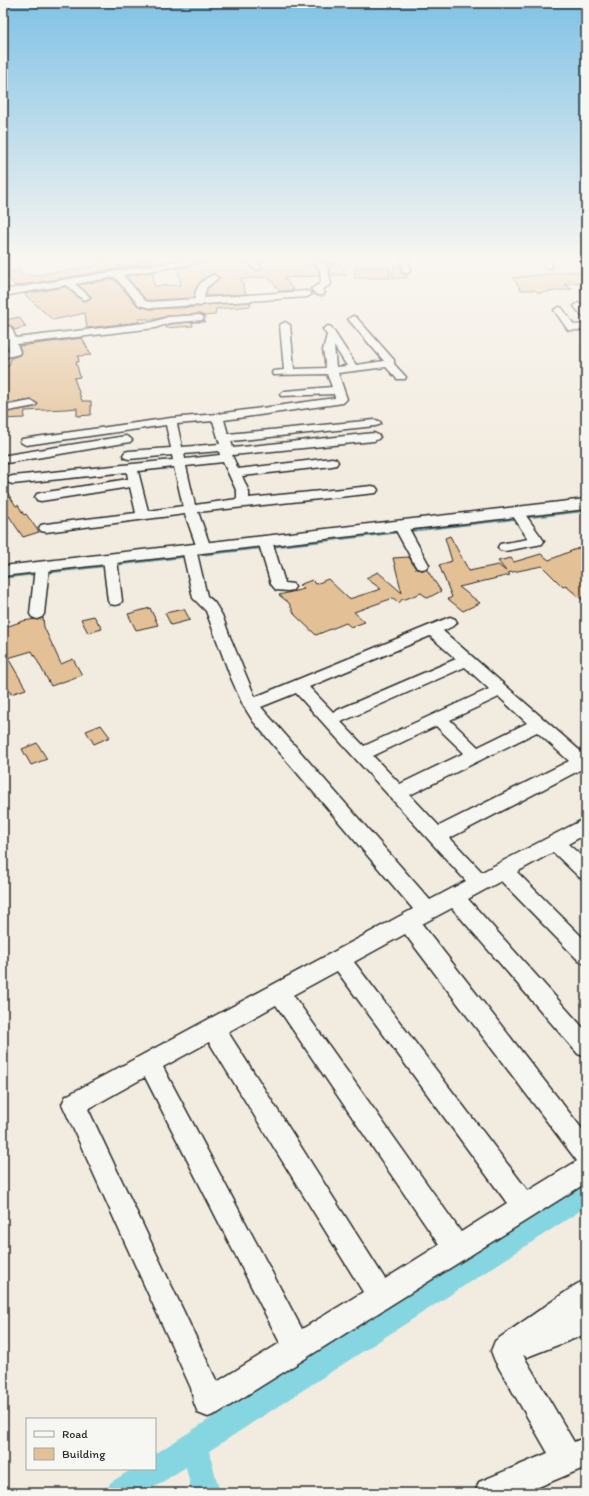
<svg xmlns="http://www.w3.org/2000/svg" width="589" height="1496" viewBox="0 0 589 1496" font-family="Itim,sans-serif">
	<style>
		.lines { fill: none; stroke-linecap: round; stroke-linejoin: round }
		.stream { stroke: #629298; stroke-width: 3.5 }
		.canal { fill: #86d6e1; fill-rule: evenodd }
		.building { fill: #e3c095; stroke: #2b2b2b }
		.street-casing { stroke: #2b2b2b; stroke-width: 3 }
		.secondary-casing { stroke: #2b2b2b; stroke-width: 3 }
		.street { fill: #f6f6f2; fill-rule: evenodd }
		.secondary { fill: #f6f6f2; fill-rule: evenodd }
	</style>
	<rect width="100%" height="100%" fill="#f2ebdf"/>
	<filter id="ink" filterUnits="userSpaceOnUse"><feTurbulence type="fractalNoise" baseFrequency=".025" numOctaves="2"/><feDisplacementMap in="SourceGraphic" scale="8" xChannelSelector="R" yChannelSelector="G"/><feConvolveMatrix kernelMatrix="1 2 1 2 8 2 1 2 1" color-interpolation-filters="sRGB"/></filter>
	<g filter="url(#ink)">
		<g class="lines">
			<!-- stream -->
			<path class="stream" d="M3,577L586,510"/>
			<!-- canal -->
			<path class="canal" d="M586,1181V1207L209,1451L220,1493H192L186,1467L145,1493H106L110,1483L132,1469H155V1454L578,1185Z"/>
		</g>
		<!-- building -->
		<path class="building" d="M114,260L117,266L140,264L139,260H152V263L15,286L6,273L19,270L22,275L27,274L30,276L96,266L95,262Z
			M216,260H245L254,270H260L262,268L257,260H307L308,265L314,264L319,270V276L284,278L294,290L280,291L268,277L241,279L246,294L206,296L207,289L220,278L214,274L206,277L199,283L195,290L194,298L151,300H146L126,276L153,272L154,286L181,285L177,268Z
			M340,263L347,275H331L326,264Z
			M394,265L400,266L402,273L406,274L407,278H392Z
			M355,267H389L390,278H355Z
			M576,271L586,278V281L564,284L572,289L539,293L535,290H521L513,278Z
			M114,279L138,306L151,309L200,307L204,305L250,302L251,306L216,309L215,315L204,316L199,314L168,316L157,319H139V322L87,328L85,313L53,320L24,294L66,287L81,300L86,301L91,298V296L78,285Z
			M19,317L26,327L14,330L11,326L6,324V320Z
			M205,320V322H192L193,326L166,328V326L169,324L202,321Z
			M82,338L91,355L78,356L79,362H76L80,377L74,378L82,401H91V415L77,416V408L65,409L25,411L24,418L3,419V413L35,407L38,404L31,400L3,404V366H9L11,358L20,355L21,351L19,346Z
			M3,486L16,506L18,505L24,515L26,514L39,532L23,537L9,516L7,517L3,511Z
			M450,536L469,571L498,565L506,571L498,561L511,558L514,562L541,554L549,560L586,545V603L566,586L563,587L542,566L508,573L510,575L459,587L480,603L463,611L448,599L452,597L439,565L452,561L445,538Z
			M409,557L416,569L422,570H427L441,591L428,598L421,593L403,600V598L399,603L393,598L354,612L365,622L351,627L346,623L316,635L295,615L289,603L279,595L304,589L299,585L312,580L316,584L328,579L349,599L381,589L366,578L378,572L402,593L393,558Z
			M150,608L158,625L136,630L128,614Z
			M184,609L190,620L171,625L165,613Z
			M94,616L102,629L88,633L81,619Z
			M43,618L44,627L61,664L73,659L82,675L51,686L32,651L8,658L26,689L11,694L3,679V628L23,621Z
			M101,725L110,737L94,744L86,731Z
			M37,743L47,759L31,765L22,749Z"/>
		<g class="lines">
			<defs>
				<path id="street" d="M182,260H203L199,263L123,275L145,301L151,302L195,299C195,287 203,278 214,275L218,278L206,288L204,298L307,291L312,294L307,297L204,304L200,306L196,305L151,308L139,305L115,277L75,284L90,297L85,300L82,299L66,285L3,296V290Z
					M246,260H255L261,267L260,269H254Z
					M313,260H322L328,269L331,284L322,290L325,293L323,295H317L311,289L321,283L320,269Z
					M401,260H409L410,271L409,273H403Z
					M543,260H551L552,266L551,268H545Z
					M579,303C587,305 586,311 586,318L583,317L574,306Z
					M559,307L562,308L574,325L586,324V330H568L554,310Z
					M199,315L202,316L204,318L202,320L169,323L155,328L17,344L20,352L19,354L3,358V352L9,350L3,331V325L11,327L16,338L153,322L168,317Z
					M353,316L356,317L394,360V364L406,377L405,379H397L386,367L338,373L347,399L343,403L224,420L228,434L375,420L379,421L381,423L379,425L375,426L231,441L233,448L374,433L378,435L380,437L378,439L374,441L232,455L238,469L332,458L336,459L338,462L336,465L332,466L242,476L249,492V498L372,486L376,487L378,490L376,493L198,512L211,548L209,551H199L197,548L185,514L46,532L41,531L39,528L41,525L46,524L136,513L130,487L41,501L37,500L35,497L37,494L41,493L128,479L127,472L13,484L9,483L7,480L9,477L13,476L173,460L172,455L129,459L125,458L123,455L125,452L129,451L171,448L166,425L26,445L22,443L20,441L22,439L171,418L217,414L335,398L334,394L281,396L280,394L285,391L332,387L327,374L273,375L272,373L273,371L284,370L280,325L285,322L290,325L294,369L326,368L323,350L327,335L323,329L328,326L331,327L356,365L384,361L348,319ZM334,346L347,366L336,367ZM213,421L220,444L182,447L177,424ZM219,451L220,455L185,459L184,454ZM223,462L237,492V499L195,505L186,466ZM174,467L183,506L148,511L138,471Z
					M31,401L37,404L35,406L3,412V406Z
					M126,436L130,438L132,440L130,442L7,463L3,462V456L7,455Z
					M517,509L522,510L544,541L542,544L537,545L505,551L500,550L498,547L500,544L528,539L511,513L512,510Z
					M400,521L405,522L407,525L429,565L427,568L422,569L417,568L415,565L393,525L395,522Z
					M265,537L270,538L272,541L285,583L293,584L295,587L293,590L288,591L276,590L271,584L258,541L260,538Z
					M189,545L194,546L196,549L207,596L214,602L222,615L230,637L255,697L450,617L455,619L457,622L455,625L443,631L586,756V772L580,770L450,838L482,872L586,818V834L568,844L586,860V880L579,877L553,852L517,872L586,941V964L579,961L501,881L468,899L586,1031V1057L578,1054L452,908L422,924L586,1134V1183L218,1413L208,1417L198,1413L194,1403L191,1388L62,1104L66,1096L413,909L253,721L243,705L231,678L206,611L193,598L182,549L184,546ZM430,636L456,659L333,712L309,687ZM465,667L489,689L364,746L341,722ZM296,693L466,881L430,900L261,707ZM499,697L527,723L478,747L450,720ZM436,726L464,753L400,784L373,756ZM537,732L569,761L439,826L410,795ZM405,934L577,1161L528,1191L354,962ZM337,971L507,1203L461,1232L293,995ZM276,1005L439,1245L385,1279L228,1032ZM209,1042L363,1292L302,1329L163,1067ZM145,1077L280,1343L217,1382L88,1109Z
					M110,555L115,556L117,559L122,601L120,604L115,605L110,604L108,601L103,559L105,556Z
					M42,563L47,564L49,567L44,614L42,617L37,619L32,617L30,614L35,567L37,564Z
					M586,1280V1334L527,1357L523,1355L574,1442L586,1437V1467L524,1493H475L479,1482L548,1453L495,1361L491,1351L495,1341L577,1284Z"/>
				<path id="secondary" d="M586,499V509L3,576V566Z"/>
			</defs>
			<!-- street casing -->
			<use href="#street" class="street-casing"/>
			<!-- secondary casing -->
			<use href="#secondary" class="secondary-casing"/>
			<!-- street -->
			<use href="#street" class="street"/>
			<!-- secondary -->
			<use href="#secondary" class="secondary"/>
		</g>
	</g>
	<!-- sky -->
	<linearGradient id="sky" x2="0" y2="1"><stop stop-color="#81c2e5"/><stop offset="0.55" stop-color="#f9f6f1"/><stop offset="1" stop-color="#f9f6f1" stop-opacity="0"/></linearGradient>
	<rect width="589" height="470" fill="url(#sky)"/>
	<!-- margin -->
	<rect width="589" height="1496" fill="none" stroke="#f6f6f2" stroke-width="16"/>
	<rect x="8" y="8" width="573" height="1480" fill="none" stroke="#2b2b2b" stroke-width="1.5" filter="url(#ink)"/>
	<!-- legend -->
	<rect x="26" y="1418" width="130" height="52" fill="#f6f6f2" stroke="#a5a5a2"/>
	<rect x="34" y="1431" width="20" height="6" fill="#f6f6f2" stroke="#a5a5a2"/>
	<text x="62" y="1438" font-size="12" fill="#2b2b2b">Road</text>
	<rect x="34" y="1448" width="20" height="12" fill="#e3c095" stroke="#a5a5a2"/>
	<text x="62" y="1458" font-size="12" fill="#2b2b2b">Building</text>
</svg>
